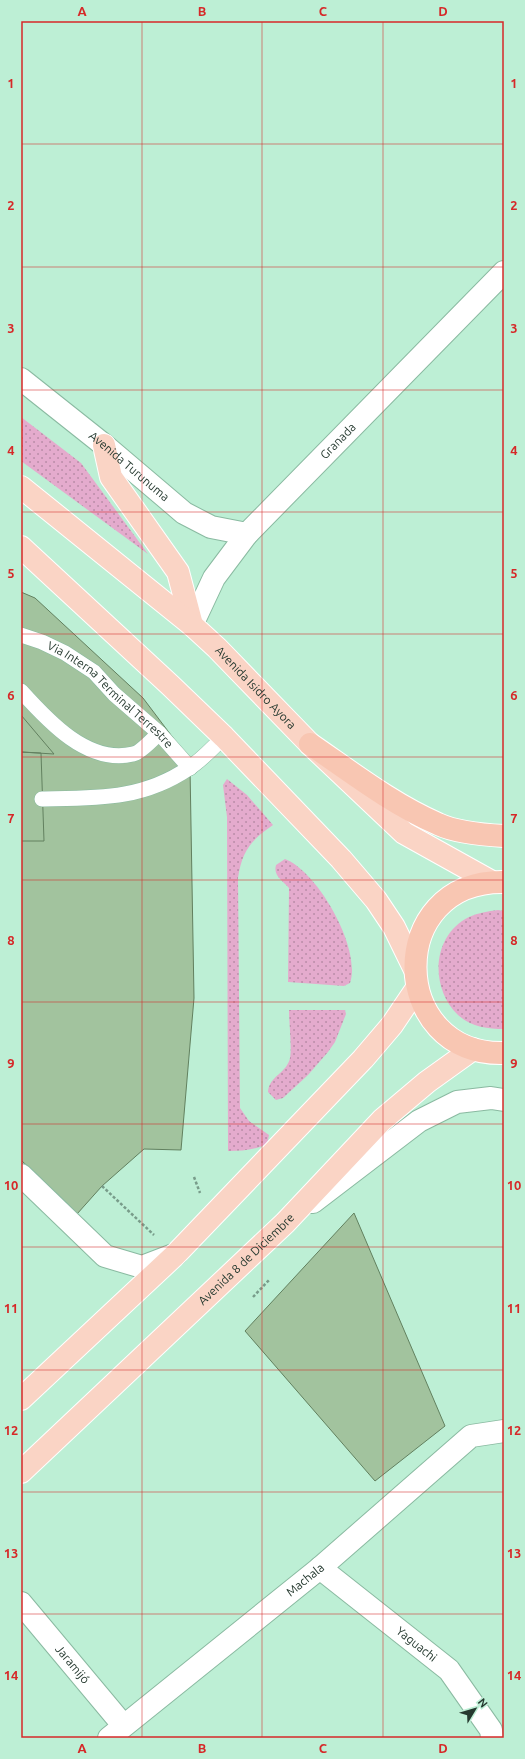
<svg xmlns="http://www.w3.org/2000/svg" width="525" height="1759" viewBox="0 0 525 1759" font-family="Ubuntu,sans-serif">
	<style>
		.park { fill: url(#park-dots) }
		.building { fill: #a2c39e; stroke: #62805f }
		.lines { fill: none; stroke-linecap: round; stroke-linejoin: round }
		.service-casing { stroke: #8abaa1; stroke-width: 16 }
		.minor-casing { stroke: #8abaa1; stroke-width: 24 }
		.primary-casing { stroke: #fff; stroke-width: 24 }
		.trunk-casing { stroke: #fff; stroke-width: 24 }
		.path { stroke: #789c8a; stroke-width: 2.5; stroke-dasharray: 3 2; stroke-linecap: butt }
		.service { stroke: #fff; stroke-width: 15 }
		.minor { stroke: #fff; stroke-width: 22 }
		.primary { stroke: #fad4c5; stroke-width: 22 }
		.trunk { stroke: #f8c6b2; stroke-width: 22 }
		.grid { fill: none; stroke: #d62828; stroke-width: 1; stroke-opacity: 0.55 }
		.labels { text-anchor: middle; stroke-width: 3; stroke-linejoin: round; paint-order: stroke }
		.street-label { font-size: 12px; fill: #25392f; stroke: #bdefd5 }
		.neatline { fill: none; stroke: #d62828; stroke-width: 1.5 }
		.grid-label { font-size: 13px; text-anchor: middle; font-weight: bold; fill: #d62828 }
	</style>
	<defs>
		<pattern id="park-dots" width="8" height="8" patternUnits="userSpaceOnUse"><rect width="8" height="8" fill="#e4abcd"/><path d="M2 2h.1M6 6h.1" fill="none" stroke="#b98ca7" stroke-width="1.8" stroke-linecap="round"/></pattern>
	</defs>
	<rect width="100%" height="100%" fill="#bdefd5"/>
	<!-- park -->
	<path class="park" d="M21,417L81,463L148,554L21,461Z
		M227,779L247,795L273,825C251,840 242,851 238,878L240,1108L249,1121L269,1135L267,1144C254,1150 242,1151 228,1151L227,817L223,785Z
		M285,859C317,871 362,948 350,983L344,986L288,982L289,888C282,880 273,876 276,865Z
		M498,910L504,911V1029C488,1029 471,1027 458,1015C430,988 431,936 469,917C478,913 488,911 498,910Z
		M289,1010H345L346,1014L335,1042L328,1052L308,1075L283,1098L276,1100L268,1092C269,1076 287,1073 290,1058C292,1048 289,1022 289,1010Z"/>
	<!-- building -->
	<path class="building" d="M21,592L35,598L143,698L180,747L190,768L194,998L181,1150L144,1149L102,1186L77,1214L21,1160Z
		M21,715L54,754L21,752Z
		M21,752L41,753L44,841H21Z
		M354,1213L445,1426L375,1481L245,1331Z"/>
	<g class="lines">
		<defs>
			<g id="service">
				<path id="s1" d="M21,635L42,642L65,653L94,672L114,694L159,733L190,768"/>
				<path d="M21,691C48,721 88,765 133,754C140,753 154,738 159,733"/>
				<path d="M42,799C97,798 142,800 189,768C202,760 213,747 224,737"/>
			</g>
			<g id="minor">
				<path id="s2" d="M21,379L104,445L184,513L211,527L247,534"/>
				<path id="s3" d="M192,625L214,578L247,534L504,272"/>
				<path d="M21,1175L105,1256L142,1267L176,1254"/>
				<path d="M313,1202L419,1121L457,1102L491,1098L504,1100"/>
				<path id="s4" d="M320,1568L449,1670L491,1730L492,1738"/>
				<path id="s5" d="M21,1603L123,1725"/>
				<path id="s6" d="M109,1738L320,1568L471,1436L504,1431"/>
			</g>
			<g id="primary">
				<path d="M104,445L111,477L178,572L192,625"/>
				<path id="s7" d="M21,487L192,625L217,648L310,744L404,833L492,882"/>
				<path d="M21,547L170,685L224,737L341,859L376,900L394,927L415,970"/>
				<path d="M21,1399L176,1254L363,1059L392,1025L417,988"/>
				<path id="s8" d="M21,1472L285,1223L382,1120L427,1082L473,1049"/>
			</g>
			<path id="trunk" d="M310,744C351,772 392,804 438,824C455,832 485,835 504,836
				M504,882C384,880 388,1056 504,1053"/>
		</defs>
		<!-- service casing -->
		<use href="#service" class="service-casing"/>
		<!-- minor casing -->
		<use href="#minor" class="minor-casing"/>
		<!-- primary casing -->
		<use href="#primary" class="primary-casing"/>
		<!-- trunk casing -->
		<use href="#trunk" class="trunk-casing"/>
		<!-- path -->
		<path class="path" d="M194,1177L200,1193
			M102,1186L154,1235
			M253,1297L270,1279"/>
		<!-- service -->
		<use href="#service" class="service"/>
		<!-- minor -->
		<use href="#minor" class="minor"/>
		<!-- primary -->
		<use href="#primary" class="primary"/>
		<!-- trunk -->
		<use href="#trunk" class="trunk"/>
	</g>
	<!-- grid -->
	<path class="grid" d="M142,21V1738M262,21V1738M383,21V1738M21,144H504M21,267H504M21,390H504M21,512H504M21,634H504M21,757H504M21,880H504M21,1002H504M21,1124H504M21,1247H504M21,1370H504M21,1492H504M21,1614H504"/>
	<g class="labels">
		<!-- street labels -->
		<g class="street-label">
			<text dy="4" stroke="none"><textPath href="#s3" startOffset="237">Granada</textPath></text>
			<text dy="4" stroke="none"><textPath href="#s2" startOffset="139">Avenida Turunuma</textPath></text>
			<text dy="4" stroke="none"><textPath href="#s7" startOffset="309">Avenida Isidro Ayora</textPath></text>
			<text dy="4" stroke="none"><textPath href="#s1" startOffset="109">Via Interna Terminal Terrestre</textPath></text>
			<text dy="4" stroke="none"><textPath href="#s8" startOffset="310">Avenida 8 de Diciembre</textPath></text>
			<text dy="4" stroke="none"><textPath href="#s6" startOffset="252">Machala</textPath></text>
			<text dy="4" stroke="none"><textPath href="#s4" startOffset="123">Yaguachi</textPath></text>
			<text dy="4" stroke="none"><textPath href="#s5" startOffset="80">Jaramijó</textPath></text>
		</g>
	</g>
	<!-- border -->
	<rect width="525" height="1759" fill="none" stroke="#bdefd5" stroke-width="44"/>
	<!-- north arrow -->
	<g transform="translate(475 1709) rotate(52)" stroke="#bdefd5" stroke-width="3" paint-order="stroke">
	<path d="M0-3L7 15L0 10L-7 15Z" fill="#25392f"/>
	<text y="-6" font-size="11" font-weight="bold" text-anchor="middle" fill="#25392f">N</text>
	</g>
	<rect x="22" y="22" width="481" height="1715" class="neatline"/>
	<g class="grid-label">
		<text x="82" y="16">A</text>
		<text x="202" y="16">B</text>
		<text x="323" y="16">C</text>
		<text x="443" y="16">D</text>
		<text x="11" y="88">1</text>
		<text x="514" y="88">1</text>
		<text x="11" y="210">2</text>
		<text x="514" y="210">2</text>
		<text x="11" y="333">3</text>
		<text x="514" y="333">3</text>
		<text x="11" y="455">4</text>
		<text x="514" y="455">4</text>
		<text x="11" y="578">5</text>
		<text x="514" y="578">5</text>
		<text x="11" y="700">6</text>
		<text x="514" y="700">6</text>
		<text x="11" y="823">7</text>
		<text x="514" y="823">7</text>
		<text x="11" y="945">8</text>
		<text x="514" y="945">8</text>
		<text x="11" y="1068">9</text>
		<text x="514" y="1068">9</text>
		<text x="11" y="1190">10</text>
		<text x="514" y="1190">10</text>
		<text x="11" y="1313">11</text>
		<text x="514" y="1313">11</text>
		<text x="11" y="1435">12</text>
		<text x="514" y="1435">12</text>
		<text x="11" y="1558">13</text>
		<text x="514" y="1558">13</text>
		<text x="11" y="1680">14</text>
		<text x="514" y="1680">14</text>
		<text x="82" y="1753">A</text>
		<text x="202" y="1753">B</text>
		<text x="323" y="1753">C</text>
		<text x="443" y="1753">D</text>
	</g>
</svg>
